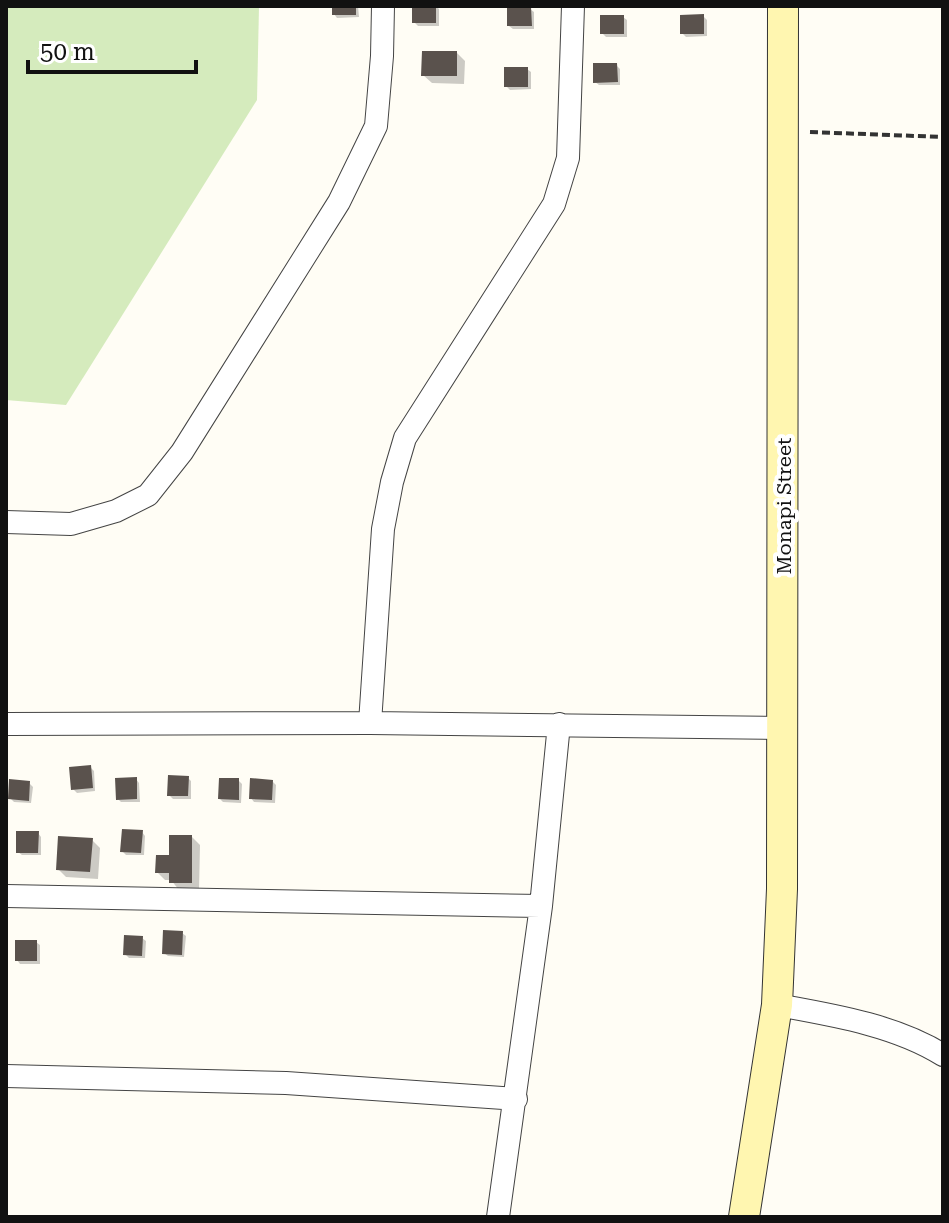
<svg xmlns="http://www.w3.org/2000/svg" width="949" height="1223" viewBox="0 0 949 1223" font-family="'Roboto Serif',serif">
	<style>
		.green { fill: #d5ebbd }
		.shadow { fill: #0003 }
		.building { fill: #5a524d }
		.lines { fill: none; stroke-linecap: round; stroke-linejoin: round }
		.street-casing { stroke: #444; stroke-width: 24 }
		.secondary-casing { stroke: #333; stroke-width: 32 }
		.path { stroke: #333; stroke-width: 4; stroke-dasharray: 8 4; stroke-linecap: butt }
		.street { stroke: #fff; stroke-width: 22 }
		.secondary { stroke: #fff6b0; stroke-width: 30 }
		.labels { text-anchor: middle; stroke-width: 8; stroke-linejoin: round; paint-order: stroke }
		.street-label { font-size: 20px; fill: #111; stroke: #fff }
	</style>
	<rect width="100%" height="100%" fill="#fffdf5"/>
	<!-- green -->
	<path class="green" d="M6,6H259L257,100L66,405L6,400Z"/>
	<!-- shadow -->
	<path class="shadow" d="M334,6H358L359,17L337,18L334,14Z
		M414,6H436L439,9V26H418L414,22Z
		M530,9L534,12V29H513L509,26Z
		M703,16L707,20V36L686,37L682,33Z
		M623,17L627,20V37H606L602,33Z
		M457,53L465,61L464,84L432,83L423,75Z
		M616,65L620,69V85H599L595,82Z
		M527,69L531,72V89L510,90L506,86Z
		M90,767L94,771L95,791L77,793L73,789Z
		M188,778L191,781V799H173L169,795Z
		M136,779L139,783L140,802H121L118,799Z
		M238,780L242,784L241,803L223,802L220,799Z
		M272,781L276,785L275,803L254,802L251,798Z
		M29,783L33,787L31,803L14,802L10,798Z
		M142,832L145,836L144,855H126L122,851Z
		M38,833L41,837V855H22L18,852Z
		M192,837L200,845L199,891L179,890L171,880H165L157,872Z
		M92,840L100,848L98,879L66,877L58,869Z
		M182,933L186,936L184,957L168,956L164,953Z
		M142,938L146,941L145,958H129L125,954Z
		M36,942L40,945V964H20L17,960Z"/>
	<!-- building -->
	<path class="building" d="M332,6H356V15H332Z
		M412,6H436V23H412Z
		M507,7H531L532,26H507Z
		M704,14V34H680V15Z
		M600,15H624V34H600Z
		M422,51H457V76H421Z
		M593,63H617L618,82L593,83Z
		M504,67H528V87H504Z
		M91,765L93,788L71,790L69,767Z
		M168,775L189,776L188,796H167Z
		M137,777V799L116,800L115,778Z
		M219,778H239V800L218,799Z
		M250,778L273,780L272,800L249,799Z
		M9,779L30,781L29,801L8,799Z
		M122,829L143,830L141,853L120,852Z
		M16,831H39L38,853H16Z
		M169,835H192V883H169V873H155L156,855H169Z
		M58,836L93,838L90,872L56,870Z
		M163,930L183,931L182,955L162,954Z
		M124,935L143,936L142,956L123,955Z
		M15,940H37V961H15Z"/>
	<g class="lines">
		<defs>
			<path id="street" d="M6,522L71,524L116,511L148,495L182,452L339,202L376,126L382,56L383,6
				M370,723L383,529L392,482L405,438L554,204L568,158L573,6
				M6,724L370,723L784,728
				M6,896L541,906
				M777,1005C832,1015 895,1025 943,1055
				M6,1076L286,1083L516,1099
				M498,1217L541,906L559,724"/>
			<path id="secondary" d="M744,1217L777,1005L782,889L783,6"/>
		</defs>
		<!-- street casing -->
		<use href="#street" class="street-casing"/>
		<!-- secondary casing -->
		<use href="#secondary" class="secondary-casing"/>
		<!-- path -->
		<path class="path" d="M810,132L943,137"/>
		<!-- street -->
		<use href="#street" class="street"/>
		<!-- secondary -->
		<use href="#secondary" class="secondary"/>
	</g>
	<g class="labels">
		<!-- street labels -->
		<g class="street-label">
			<text transform="translate(784 506) rotate(-90)" y="7">Monapi Street</text>
		</g>
	</g>
	<!-- border -->
	<rect width="949" height="1223" fill="none" stroke="#111111" stroke-width="16"/>
	<!-- scale -->
	<path d="M28 60v12h168v-12" fill="none" stroke="#111111" stroke-width="4"/>
	<text x="40" y="60" font-size="24" fill="#111111" stroke="#ffffff" stroke-width="6" paint-order="stroke">50 m</text>
</svg>
